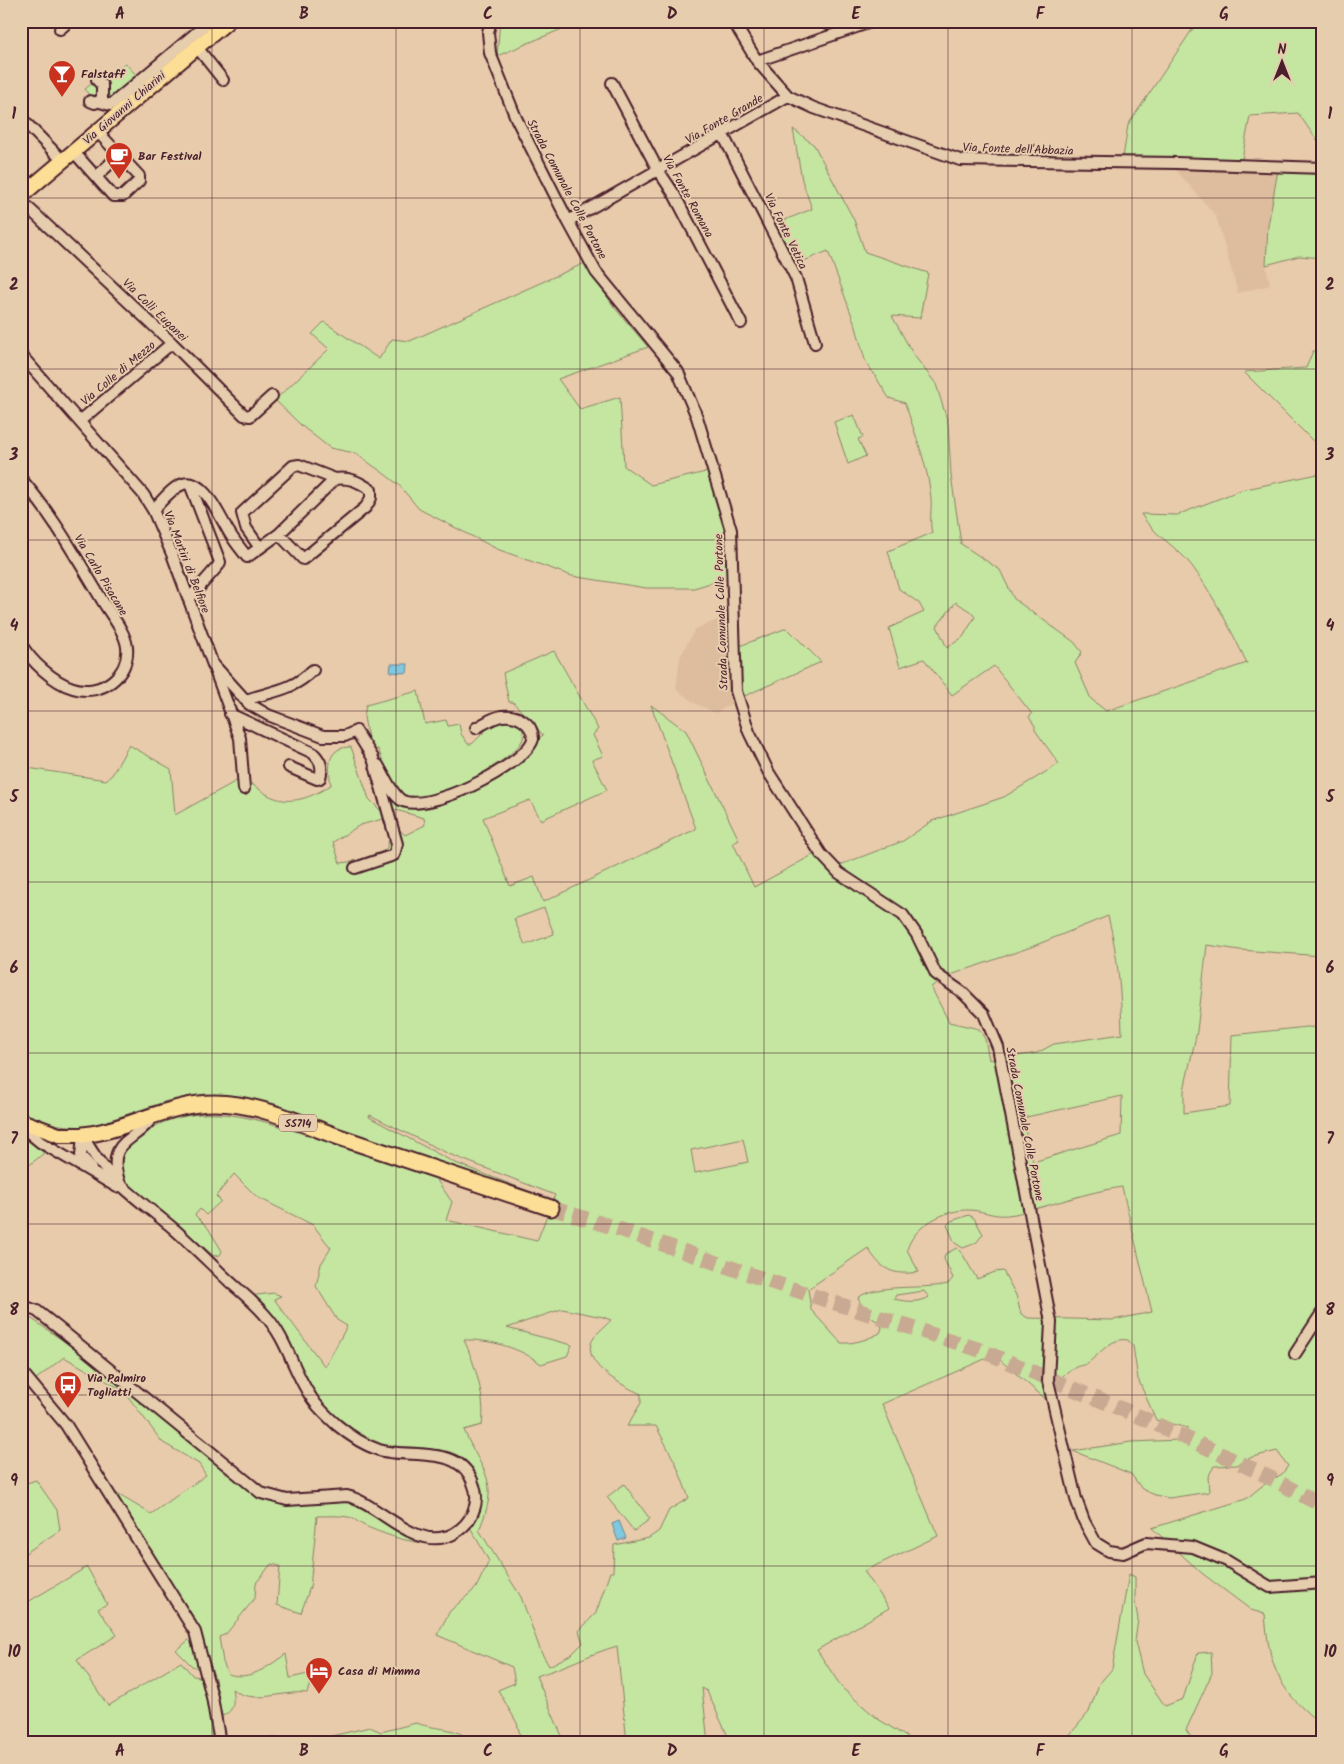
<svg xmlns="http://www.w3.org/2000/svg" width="1344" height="1764" viewBox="0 0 1344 1764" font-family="Kalam,sans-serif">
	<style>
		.built { fill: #debd9f }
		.green { fill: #c4e6a0; stroke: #878266; fill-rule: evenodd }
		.water { fill: #7fc9df; stroke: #6a8597 }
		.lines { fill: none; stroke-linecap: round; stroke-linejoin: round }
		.highway-tunnel { stroke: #c8a991; stroke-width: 15; stroke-dasharray: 15 8; stroke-linecap: butt }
		.minor-casing { stroke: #4a1f2b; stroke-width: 14 }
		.major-casing { stroke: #4a1f2b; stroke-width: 18 }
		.highway-casing { stroke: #4a1f2b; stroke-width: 19 }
		.minor { stroke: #e6cdae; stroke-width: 10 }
		.major { stroke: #fcde96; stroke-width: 14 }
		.highway { stroke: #fcde96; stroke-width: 15 }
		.grid { fill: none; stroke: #4a1f2b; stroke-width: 1; stroke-opacity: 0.55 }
		.labels { text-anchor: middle; stroke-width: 4; stroke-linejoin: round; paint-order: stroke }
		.shield { fill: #e6cdae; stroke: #795352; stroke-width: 1 }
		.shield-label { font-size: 11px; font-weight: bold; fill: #4a1f2b }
		.poi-label { font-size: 12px; font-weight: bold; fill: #4a1f2b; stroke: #e6cdae; text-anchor: start }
		.street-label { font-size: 12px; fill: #4a1f2b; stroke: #e6cdae }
		.neatline { fill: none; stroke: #4a1f2b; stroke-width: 2 }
		.grid-label { font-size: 16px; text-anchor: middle; font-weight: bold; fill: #4a1f2b }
	</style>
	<rect width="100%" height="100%" fill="#e8cbab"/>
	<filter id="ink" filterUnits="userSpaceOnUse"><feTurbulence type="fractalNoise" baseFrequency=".02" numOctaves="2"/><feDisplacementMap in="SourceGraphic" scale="10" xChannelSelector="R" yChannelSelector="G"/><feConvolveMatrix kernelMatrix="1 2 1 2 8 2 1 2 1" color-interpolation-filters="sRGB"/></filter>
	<g filter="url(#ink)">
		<!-- built -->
		<path class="built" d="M1174,168L1278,170L1268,226L1266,265L1270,285L1238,293L1216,216Z
			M730,615L736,701L716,713L694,703L676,689L680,657L695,629Z"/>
		<!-- green -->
		<path class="green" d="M500,21H581L497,56Z
			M1198,21H1323V149L1298,113L1250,116L1242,159L1123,158L1128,125Z
			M125,63L139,78L110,104L94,103L85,89L95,81H101Z
			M793,129L814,145L854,220L865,252L928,273L920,318L892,316L913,354L936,384L948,423L951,475L961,544L1000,570L1014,599L1074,642L1082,652L1075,663L1091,699L1106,711L1247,663C1231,630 1214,596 1192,566C1177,546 1154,536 1141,514L1177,515L1241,490L1323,473V956L1240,950L1207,945L1197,1031L1184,1090V1113L1230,1106L1232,1035L1307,1027L1323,1028V1707L1317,1721C1277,1688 1269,1665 1265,1614L1251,1610L1203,1574L1152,1528L1246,1499L1262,1486L1282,1474L1288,1466L1277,1451L1252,1457L1237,1465L1214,1466L1208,1477L1209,1492L1169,1498L1155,1495L1142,1489L1131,1474L1073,1451L1131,1442L1180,1440L1188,1428L1156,1420L1138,1379L1133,1346L1128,1340C1111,1337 1101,1353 1089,1362C1084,1366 1079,1365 1074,1368C1061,1373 1054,1389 1048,1401L994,1355L882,1404L938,1536L864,1571L889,1608L817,1650L842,1688L878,1719L916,1743H731L707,1691L702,1688L708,1743H627L617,1646C589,1654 564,1668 536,1676L565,1743H522L517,1723L498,1690L515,1683L512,1667L437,1635L450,1611L476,1588L489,1561L470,1527C438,1554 401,1541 365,1526C359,1523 354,1518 348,1517C338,1515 327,1516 317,1516L310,1587L301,1613L277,1605L280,1566L271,1564L256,1583L255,1598L226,1634L219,1637L223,1662L228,1674C251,1681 267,1667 286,1654L290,1678L313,1673L307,1693C282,1690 254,1706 232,1689C234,1701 235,1711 222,1716L215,1679L195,1619L109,1489L151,1514L206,1475L199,1464L162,1442L124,1391L64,1357L35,1380L21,1363V1315L32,1319L122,1382L259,1495L346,1498L410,1534L453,1535L479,1501L460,1459C448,1453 436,1449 423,1448C407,1446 389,1448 374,1442C320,1420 281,1343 249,1296L274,1293L281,1296L274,1299L325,1367L347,1326L337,1320L316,1286L321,1264L331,1248L313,1225L257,1197L234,1174L216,1196L221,1201L206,1215L200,1209L195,1215L208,1228L222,1251L220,1255L214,1256L124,1180L119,1172L121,1150C185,1091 252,1116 324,1141C362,1153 399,1166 436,1179L452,1202L446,1220L537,1241L555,1195L449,1154L370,1115L369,1117L453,1162L549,1199V1201L315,1120L208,1097L167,1101L92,1126C67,1128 43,1124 21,1111V767L106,780L112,775L129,745L171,769L175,815L240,779C251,782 258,789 268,795C290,807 312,797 331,785C328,766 327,747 351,747L369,799L405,835L425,825L424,818L389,808V798C431,837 511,762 543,735L513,702H509L503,673L554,651L598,729L593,735L603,756L592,760L607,790L541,820L530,800L483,818L510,886L534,877L543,902L696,829L651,705L686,731L739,840L733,843L754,887L822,850L840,865L903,841L932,821L1004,797L1059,764L1035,730V726L1029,717L1032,714L994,666L952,695L924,659L900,667L889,628L924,612L919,603L899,589L888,551L932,533C929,520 932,510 931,498C928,466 915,434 905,403L889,398L865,360L856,327L828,251L794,265L775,224L812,209L802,180ZM956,602L971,612L975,617L963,637L947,648L937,626ZM383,819L390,837L386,850L356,861L340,863L333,842L360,825ZM544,908L554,934L525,945L514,919ZM1108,916C1118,955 1121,993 1122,1034L1054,1044L1037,1053L989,1060L985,1039L979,1029L949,1022L931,987L945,977L1031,947ZM1122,1096L1121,1135L1033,1162L1022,1118ZM743,1139L748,1162L695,1173L691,1150ZM1122,1187L1152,1312L1113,1320L1028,1318L1021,1314L1016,1295L1003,1271L995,1272L977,1279L963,1255L957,1248L945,1254L944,1259L953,1278L948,1284C923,1290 875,1283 858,1298C862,1308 869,1319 880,1322L882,1328L880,1333C868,1339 855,1344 841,1343L811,1310L808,1289L868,1248C881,1270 893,1276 919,1272L907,1250C913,1226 945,1209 970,1210C988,1211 993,1218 1015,1214C1050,1206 1086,1192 1122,1187ZM924,1291L929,1297C917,1303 907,1302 894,1299L896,1295ZM562,1309L603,1317L611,1320C605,1327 593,1335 591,1344C585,1367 624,1386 641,1394V1403L627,1426H656L676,1464L689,1498L669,1510L659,1531L649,1538L614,1545L613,1572H610L596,1613L579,1631L583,1643L572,1654L549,1666L541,1652L521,1597L479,1530C501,1479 483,1475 464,1430L482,1425C486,1399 475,1364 464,1340C489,1339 521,1348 541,1364L567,1356L572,1345L507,1328Z
			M1278,170L1323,173V258L1299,256L1266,265L1268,226Z
			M585,263L614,307L648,347L558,379L580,409L620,397L624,466L651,485L710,471L728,531L730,577L694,588H646L572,576L497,549L419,509L399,485L382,472L355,453L330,448L303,427L275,400L329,349L312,334L324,322L379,359L392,339L410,341Z
			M1313,351H1323V451L1244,372L1306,368Z
			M854,415L863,437L858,439L866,456L848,464L834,422Z
			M787,628L821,662L742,697L739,687L737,647Z
			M418,691L425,724L446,720L448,726L459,724L461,734L468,744H472C480,737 488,726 497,721C509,714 529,727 522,741C514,758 456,789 436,796C427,799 412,801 403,796C393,791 383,760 378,749H370L364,717L366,705Z
			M21,1136L44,1153L21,1172Z
			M969,1215L974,1218L983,1234L976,1243L963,1248L955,1243L947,1225L951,1221Z
			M36,1480L57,1510L60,1530L21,1556V1485Z
			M624,1484L650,1519L634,1531L607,1497Z
			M87,1567L107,1604L98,1609L117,1635L77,1660L108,1706L181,1662L193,1676L201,1677L217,1743H21V1606Z
			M1129,1574L1135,1577V1602L1138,1619L1135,1642L1143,1674L1165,1706L1183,1699L1198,1653L1211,1652L1212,1673L1186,1730L1195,1743H1068L1067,1738L1089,1712L1099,1684L1112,1669Z
			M193,1637L203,1670L192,1666L176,1650Z
			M416,1723C439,1731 454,1725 474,1743H257L248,1738H323L370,1727L381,1732Z"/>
		<!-- water -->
		<path class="water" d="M391,664H408L407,673L390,672Z
			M619,1521L626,1538L618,1541L612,1524Z"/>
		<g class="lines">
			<!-- highway-tunnel -->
			<path class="highway-tunnel" d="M551,1208L619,1229L792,1289L980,1350L1143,1418L1259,1472L1323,1506"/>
			<defs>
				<path id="minor" d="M491,21L488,32L490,53L516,118L568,221L596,272L678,372L697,417L731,530L736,691L749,732L769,773L821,854L839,873L903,915L917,935L936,974L962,992L984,1014L998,1047L1051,1322L1048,1381L1076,1499L1084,1521L1096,1543L1109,1551L1123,1553L1146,1543L1193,1547L1227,1561L1270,1587L1323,1583
					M733,21L757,61L788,96L814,108L960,160L1177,163L1323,168
					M60,29L69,21
					M196,46L223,80
					M757,61L874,21
					M612,83L658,170L674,194L741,323
					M90,101L95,103L102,99V85L97,80
					M100,102L110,105L113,103L210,21
					M21,118L62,160
					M723,135L796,278L815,343
					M73,151L113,196H123L139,181V176L97,131
					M96,177L118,156
					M21,201L172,343L244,415L250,416L272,396
					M568,221L788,96
					M21,355L143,494L153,510L172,554L240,738L244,789
					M80,421L172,343
					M21,479C53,515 77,559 102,600C110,614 125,631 127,647C130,676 100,697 73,688C53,682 31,661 21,644
					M153,510C162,501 171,488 183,484C204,477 220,518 229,532C234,541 241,549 247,557L279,534L335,479C349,477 358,481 371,490V498L366,507L303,559L279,534
					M260,548L246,528L242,513L293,466L299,465L335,479
					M189,599L218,566L220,562L190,484
					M213,664L249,704L268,715L323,736H345L356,731L373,758L397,844L394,855L355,868
					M246,700C272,691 292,691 313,670
					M230,714L313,753C321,761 323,767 320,778L317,779L289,767
					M378,765C384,775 391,793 401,800C426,815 526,765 533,739C533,723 517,714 502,716C493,717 484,724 476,728
					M21,1126L40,1142L117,1187
					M83,1135L81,1156L91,1167
					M119,1181C105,1138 137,1143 154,1115
					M21,1305L37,1311L66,1334L261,1493L287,1500L347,1496C380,1504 416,1553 453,1534C462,1529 469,1522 473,1512C477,1503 477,1492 473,1483C460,1444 409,1459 379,1450C364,1445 349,1435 337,1425C328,1417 317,1407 311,1397C293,1371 287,1339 265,1315C255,1303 241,1292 229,1281C211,1264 193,1246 174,1229C140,1200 102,1177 83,1135
					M1295,1354L1323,1311
					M21,1371L66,1425L195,1632L212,1697L220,1743"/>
				<path id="major" d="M21,196L228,21
					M21,1121L59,1135H83"/>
				<path id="highway" d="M83,1135C128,1130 168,1103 215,1103C257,1103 300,1123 339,1137C409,1160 480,1184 551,1208"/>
			</defs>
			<!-- minor casing -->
			<use href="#minor" class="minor-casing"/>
			<!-- major casing -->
			<use href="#major" class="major-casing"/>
			<!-- highway casing -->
			<use href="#highway" class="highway-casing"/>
			<!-- minor -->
			<use href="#minor" class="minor"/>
			<!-- major -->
			<use href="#major" class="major"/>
			<!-- highway -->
			<use href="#highway" class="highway"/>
		</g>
	</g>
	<!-- grid -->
	<path class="grid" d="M212,21V1743M396,21V1743M580,21V1743M764,21V1743M948,21V1743M1132,21V1743M21,198H1323M21,369H1323M21,540H1323M21,711H1323M21,882H1323M21,1053H1323M21,1224H1323M21,1395H1323M21,1566H1323"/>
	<!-- icons -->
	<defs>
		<symbol id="bar-pin" viewBox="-11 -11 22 30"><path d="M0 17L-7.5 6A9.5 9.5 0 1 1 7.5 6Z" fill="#c8321e" stroke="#e6cdae"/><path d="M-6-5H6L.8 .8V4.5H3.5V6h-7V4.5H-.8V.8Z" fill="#fff"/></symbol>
		<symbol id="cafe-pin" viewBox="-11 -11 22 30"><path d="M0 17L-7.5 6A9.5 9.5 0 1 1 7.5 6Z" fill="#c8321e" stroke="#e6cdae"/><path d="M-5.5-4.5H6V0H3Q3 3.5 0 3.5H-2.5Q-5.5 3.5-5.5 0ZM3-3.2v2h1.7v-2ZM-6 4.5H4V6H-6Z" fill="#fff"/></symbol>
		<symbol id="bus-pin" viewBox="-11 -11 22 30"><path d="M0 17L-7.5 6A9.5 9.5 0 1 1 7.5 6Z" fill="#c8321e" stroke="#e6cdae"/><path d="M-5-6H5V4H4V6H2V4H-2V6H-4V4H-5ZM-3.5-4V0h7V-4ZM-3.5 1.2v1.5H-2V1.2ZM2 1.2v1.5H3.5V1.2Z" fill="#fff"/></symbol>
		<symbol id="hotel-pin" viewBox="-11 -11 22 30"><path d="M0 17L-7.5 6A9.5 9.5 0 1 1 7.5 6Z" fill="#c8321e" stroke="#e6cdae"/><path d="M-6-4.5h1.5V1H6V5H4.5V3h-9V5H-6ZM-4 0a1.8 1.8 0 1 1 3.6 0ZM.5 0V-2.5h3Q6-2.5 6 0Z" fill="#fff"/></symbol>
	</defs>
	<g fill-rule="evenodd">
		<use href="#bar-pin" x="46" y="58" width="32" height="43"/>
		<use href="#cafe-pin" x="103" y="140" width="32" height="43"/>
		<use href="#bus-pin" x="52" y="1369" width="32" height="43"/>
		<use href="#hotel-pin" x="303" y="1655" width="32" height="43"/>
	</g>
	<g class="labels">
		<!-- shield labels -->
		<rect class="shield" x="279" y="1114.5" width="38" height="17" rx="4"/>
		<g class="shield-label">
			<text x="298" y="1127">SS714</text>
		</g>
		<!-- poi labels -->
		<g class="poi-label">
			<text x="81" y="78">Falstaff</text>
			<text x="138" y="160">Bar Festival</text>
			<text x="87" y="1382">Via Palmiro<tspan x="87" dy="14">Togliatti</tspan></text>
			<text x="338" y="1675">Casa di Mimma</text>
		</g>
		<!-- street labels -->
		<g class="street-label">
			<text transform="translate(124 108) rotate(-41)" y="4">Via Giovanni Chiarini</text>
			<text transform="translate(724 119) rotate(-30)" y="4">Via Fonte Grande</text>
			<text transform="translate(1018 149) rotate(2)" y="4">Via Fonte dell'Abbazia</text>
			<text transform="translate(567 189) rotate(62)" y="4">Strada Comunale Colle Portone</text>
			<text transform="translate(688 196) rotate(61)" y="4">Via Fonte Romana</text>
			<text transform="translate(786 231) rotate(64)" y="4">Via Fonte Vetica</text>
			<text transform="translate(155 310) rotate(44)" y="4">Via Colli Euganei</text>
			<text transform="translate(118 373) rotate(-40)" y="4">Via Colle di Mezzo</text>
			<text transform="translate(187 562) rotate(69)" y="4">Via Martiri di Belfiore</text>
			<text transform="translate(101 575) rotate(59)" y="4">Via Carlo Pisacane</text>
			<text transform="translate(721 612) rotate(-92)" y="4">Strada Comunale Colle Portone</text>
			<text transform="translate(1025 1124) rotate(79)" y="4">Strada Comunale Colle Portone</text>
		</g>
	</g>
	<!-- margin -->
	<rect width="1344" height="1764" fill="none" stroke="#e6cdae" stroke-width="55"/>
	<!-- north arrow -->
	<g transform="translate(1282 62)" stroke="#e6cdae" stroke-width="4" paint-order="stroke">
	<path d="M0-4L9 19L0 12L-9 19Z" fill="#4a1f2b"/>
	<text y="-8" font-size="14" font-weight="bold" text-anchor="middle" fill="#4a1f2b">N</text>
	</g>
	<rect x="28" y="28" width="1288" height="1708" class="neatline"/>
	<g class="grid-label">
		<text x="120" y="19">A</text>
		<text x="304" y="19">B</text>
		<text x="488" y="19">C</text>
		<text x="672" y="19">D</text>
		<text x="856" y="19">E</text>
		<text x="1040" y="19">F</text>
		<text x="1224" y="19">G</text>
		<text x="14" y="119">1</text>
		<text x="1330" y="119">1</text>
		<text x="14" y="290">2</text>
		<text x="1330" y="290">2</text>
		<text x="14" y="460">3</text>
		<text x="1330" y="460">3</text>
		<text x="14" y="631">4</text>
		<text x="1330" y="631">4</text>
		<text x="14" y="802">5</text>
		<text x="1330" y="802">5</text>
		<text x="14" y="973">6</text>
		<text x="1330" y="973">6</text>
		<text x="14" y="1144">7</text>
		<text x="1330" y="1144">7</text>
		<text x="14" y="1315">8</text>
		<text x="1330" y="1315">8</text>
		<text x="14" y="1486">9</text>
		<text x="1330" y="1486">9</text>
		<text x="14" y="1657">10</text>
		<text x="1330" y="1657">10</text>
		<text x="120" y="1756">A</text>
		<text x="304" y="1756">B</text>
		<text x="488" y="1756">C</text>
		<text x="672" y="1756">D</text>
		<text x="856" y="1756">E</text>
		<text x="1040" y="1756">F</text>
		<text x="1224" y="1756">G</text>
	</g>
</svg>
